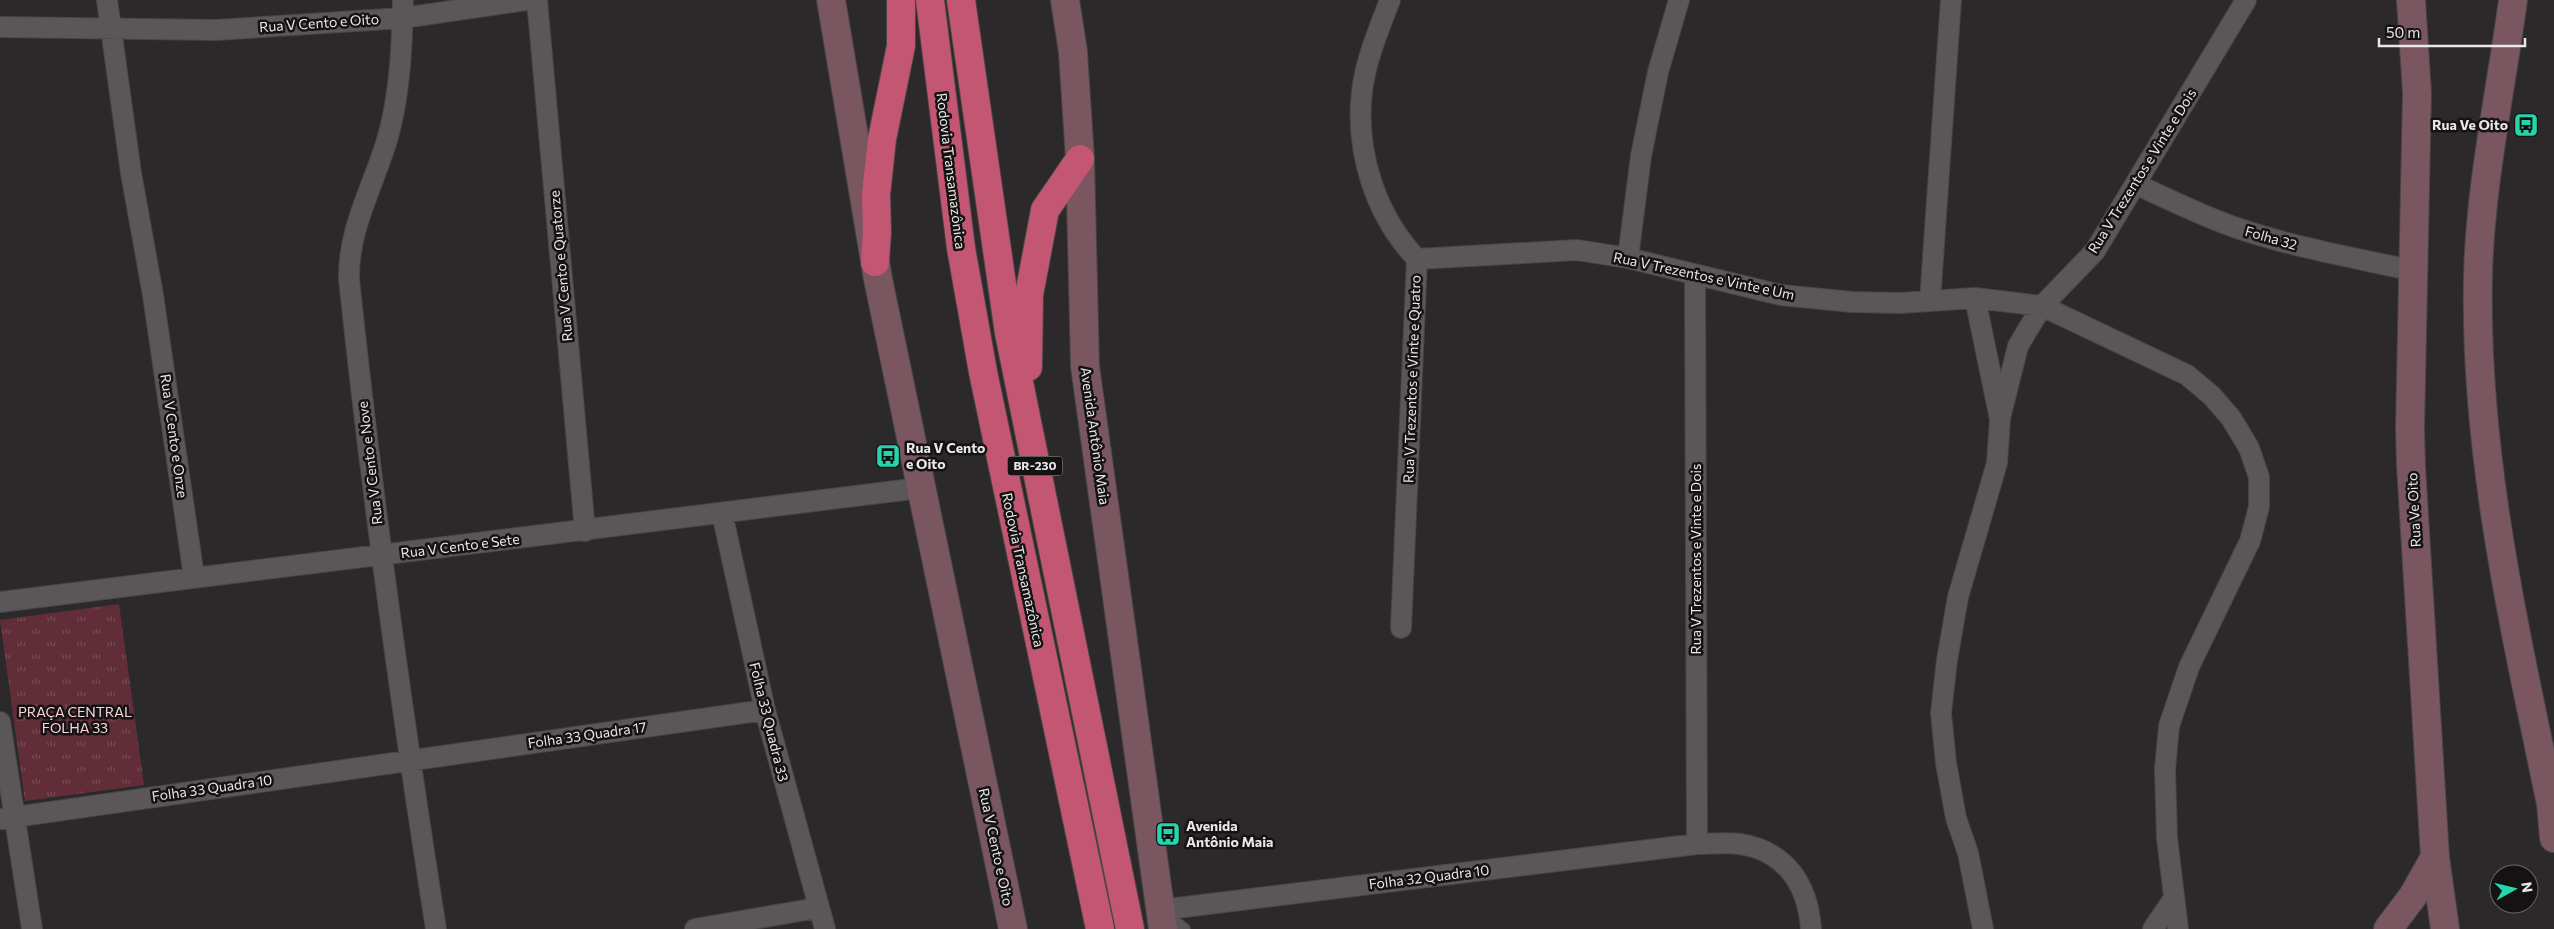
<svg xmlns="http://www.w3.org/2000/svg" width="2554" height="929" viewBox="0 0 2554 929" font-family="Commissioner,sans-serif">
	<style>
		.park { fill: url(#park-tufts) }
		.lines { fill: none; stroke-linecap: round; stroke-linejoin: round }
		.lane-casing { stroke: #484545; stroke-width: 12 }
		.street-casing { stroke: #484545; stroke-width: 22 }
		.secondary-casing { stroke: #484545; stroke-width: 30 }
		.highway-casing { stroke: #484545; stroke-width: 30 }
		.lane { stroke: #5b5758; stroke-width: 10 }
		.street { stroke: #5b5758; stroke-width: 20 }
		.secondary { stroke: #7a5760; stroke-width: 28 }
		.highway { stroke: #c35773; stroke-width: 28 }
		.labels { text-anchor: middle; stroke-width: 5; stroke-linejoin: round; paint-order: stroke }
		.shield { fill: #141213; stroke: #a9a7a7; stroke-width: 1 }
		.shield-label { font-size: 12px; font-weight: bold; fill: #e9e7e7 }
		.street-label { font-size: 14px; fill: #e9e7e7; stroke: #141213 }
		.poi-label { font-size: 14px; font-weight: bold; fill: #e9e7e7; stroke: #141213; text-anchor: start }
		.park-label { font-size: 14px; fill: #fcd5dc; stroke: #141213 }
	</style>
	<defs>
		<pattern id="park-tufts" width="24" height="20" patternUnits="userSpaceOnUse" patternTransform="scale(1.25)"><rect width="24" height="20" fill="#602d39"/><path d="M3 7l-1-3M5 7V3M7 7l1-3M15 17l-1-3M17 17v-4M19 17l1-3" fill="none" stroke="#774b56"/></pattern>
	</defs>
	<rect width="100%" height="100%" fill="#2c292a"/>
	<!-- park -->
	<path class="park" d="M119,604L144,785L25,801L0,620Z"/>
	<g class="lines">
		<defs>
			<path id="lane" d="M1166,914L1185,929"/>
			<path id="street" d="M107,0L131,173L153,295L194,577
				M403,0C402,46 400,96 387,140C373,187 348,229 349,279C372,496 402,713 436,929
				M537,0L585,531
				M1390,0C1379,29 1366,59 1362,91C1355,151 1375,215 1417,259L1401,628
				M0,27L216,30L403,18L526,0
				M2136,184C2170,200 2204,217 2240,229C2297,248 2356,258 2414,271
				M1628,258L1641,156L1658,72L1679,0
				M1417,259L1577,250L1628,258L1781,295L1852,302L1900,303L1975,298L2042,306L2187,375L2212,396L2231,418L2249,448L2259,477V507L2250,541L2189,667L2169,726L2165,769L2167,838L2178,929
				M1695,275L1697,844
				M1975,298L2000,419L1997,463L1958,597L1947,660L1941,713L1946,763L1956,818L1968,853L1983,929
				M1930,301L1951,0
				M2001,414L2018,346L2042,306L2095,251L2246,0
				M722,513L765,710L825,929
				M0,602L920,488
				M0,722L32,929
				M0,819L765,710
				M1160,910L1697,844C1711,844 1726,842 1740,844C1786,851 1808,885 1811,929
				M695,929L817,908
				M2153,929L2174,898"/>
			<path id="secondary" d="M831,0L878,279L1013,929
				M1065,0L1073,52L1080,159L1085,366L1163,929
				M2411,0L2417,93L2410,428L2411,466L2435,857L2445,929
				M2513,0C2501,90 2480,185 2478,276C2474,455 2515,630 2551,804L2554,838
				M2388,929L2413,896L2435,857"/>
			<path id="highway" d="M930,0L961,248L983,372L1100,929
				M961,0L1009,333L1130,929
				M875,262L877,232L876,195L882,139L901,46V0
				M1028,367L1029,295L1045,210L1080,159"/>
		</defs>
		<!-- lane casing -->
		<use href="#lane" class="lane-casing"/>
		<!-- street casing -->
		<use href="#street" class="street-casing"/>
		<!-- secondary casing -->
		<use href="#secondary" class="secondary-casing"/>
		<!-- highway casing -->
		<use href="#highway" class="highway-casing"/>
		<!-- lane -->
		<use href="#lane" class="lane"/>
		<!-- street -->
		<use href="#street" class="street"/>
		<!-- secondary -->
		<use href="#secondary" class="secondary"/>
		<!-- highway -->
		<use href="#highway" class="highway"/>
	</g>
	<!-- icons -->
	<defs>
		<symbol id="bus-square" viewBox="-11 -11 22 22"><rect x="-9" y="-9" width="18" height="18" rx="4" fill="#26d5ae" stroke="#141213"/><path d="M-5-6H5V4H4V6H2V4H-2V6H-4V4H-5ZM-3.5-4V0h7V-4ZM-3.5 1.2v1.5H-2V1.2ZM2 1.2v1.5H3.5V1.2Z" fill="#111"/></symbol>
	</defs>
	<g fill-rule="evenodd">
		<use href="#bus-square" x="2512" y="111" width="28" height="28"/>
		<use href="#bus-square" x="874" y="442" width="28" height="28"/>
		<use href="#bus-square" x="1154" y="820" width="28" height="28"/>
	</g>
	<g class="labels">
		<!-- shield labels -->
		<rect class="shield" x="1007.5" y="456.5" width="55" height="19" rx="4"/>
		<g class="shield-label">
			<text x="1035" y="470">BR-230</text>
		</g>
		<!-- street labels -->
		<g class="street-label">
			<text transform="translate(319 23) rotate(-4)" y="5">Rua V Cento e Oito</text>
			<text transform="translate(951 171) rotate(83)" y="5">Rodovia Transamazônica</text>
			<text transform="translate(2142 171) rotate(-58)" y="5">Rua V Trezentos e Vinte e Dois</text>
			<text transform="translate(2271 238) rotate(16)" y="5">Folha 32</text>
			<text transform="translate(561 266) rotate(-95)" y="5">Rua V Cento e Quatorze</text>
			<text transform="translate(1704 276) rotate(12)" y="5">Rua V Trezentos e Vinte e Um</text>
			<text transform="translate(1412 379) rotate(-88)" y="5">Rua V Trezentos e Vinte e Quatro</text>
			<text transform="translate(174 436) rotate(82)" y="5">Rua V Cento e Onze</text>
			<text transform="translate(1095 436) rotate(82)" y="5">Avenida Antônio Maia</text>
			<text transform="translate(370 463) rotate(-97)" y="5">Rua V Cento e Nove</text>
			<text transform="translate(2414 510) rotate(-93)" y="5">Rua Ve Oito</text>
			<text transform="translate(460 546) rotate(-7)" y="5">Rua V Cento e Sete</text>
			<text transform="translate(1696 559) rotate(-90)" y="5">Rua V Trezentos e Vinte e Dois</text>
			<text transform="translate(1023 570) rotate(78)" y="5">Rodovia Transamazônica</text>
			<text transform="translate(769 722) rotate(76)" y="5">Folha 33 Quadra 33</text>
			<text transform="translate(587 735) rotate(-8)" y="5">Folha 33 Quadra 17</text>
			<text transform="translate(212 788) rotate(-8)" y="5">Folha 33 Quadra 10</text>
			<text transform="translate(996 847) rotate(78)" y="5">Rua V Cento e Oito</text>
			<text transform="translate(1429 877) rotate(-7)" y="5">Folha 32 Quadra 10</text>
		</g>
		<!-- poi labels -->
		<g class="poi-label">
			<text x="2508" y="130" text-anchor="end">Rua Ve Oito</text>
			<text x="906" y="453">Rua V Cento<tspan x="906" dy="16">e Oito</tspan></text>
			<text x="1186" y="831">Avenida<tspan x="1186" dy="16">Antônio Maia</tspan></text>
		</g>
		<!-- park labels -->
		<g class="park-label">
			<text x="75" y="717">PRAÇA CENTRAL<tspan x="75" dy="16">FOLHA 33</tspan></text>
		</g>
	</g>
	<!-- north arrow -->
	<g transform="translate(2514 889) rotate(82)"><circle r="24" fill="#141213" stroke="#696768"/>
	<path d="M0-4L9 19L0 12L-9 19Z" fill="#26d5ae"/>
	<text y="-8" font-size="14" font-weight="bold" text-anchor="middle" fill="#e9e7e7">N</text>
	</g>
	<!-- scale -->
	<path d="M2379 38v8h146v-8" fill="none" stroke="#e9e7e7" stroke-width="2.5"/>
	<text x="2386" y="38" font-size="15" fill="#e9e7e7" stroke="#141213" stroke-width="4" paint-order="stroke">50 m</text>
</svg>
